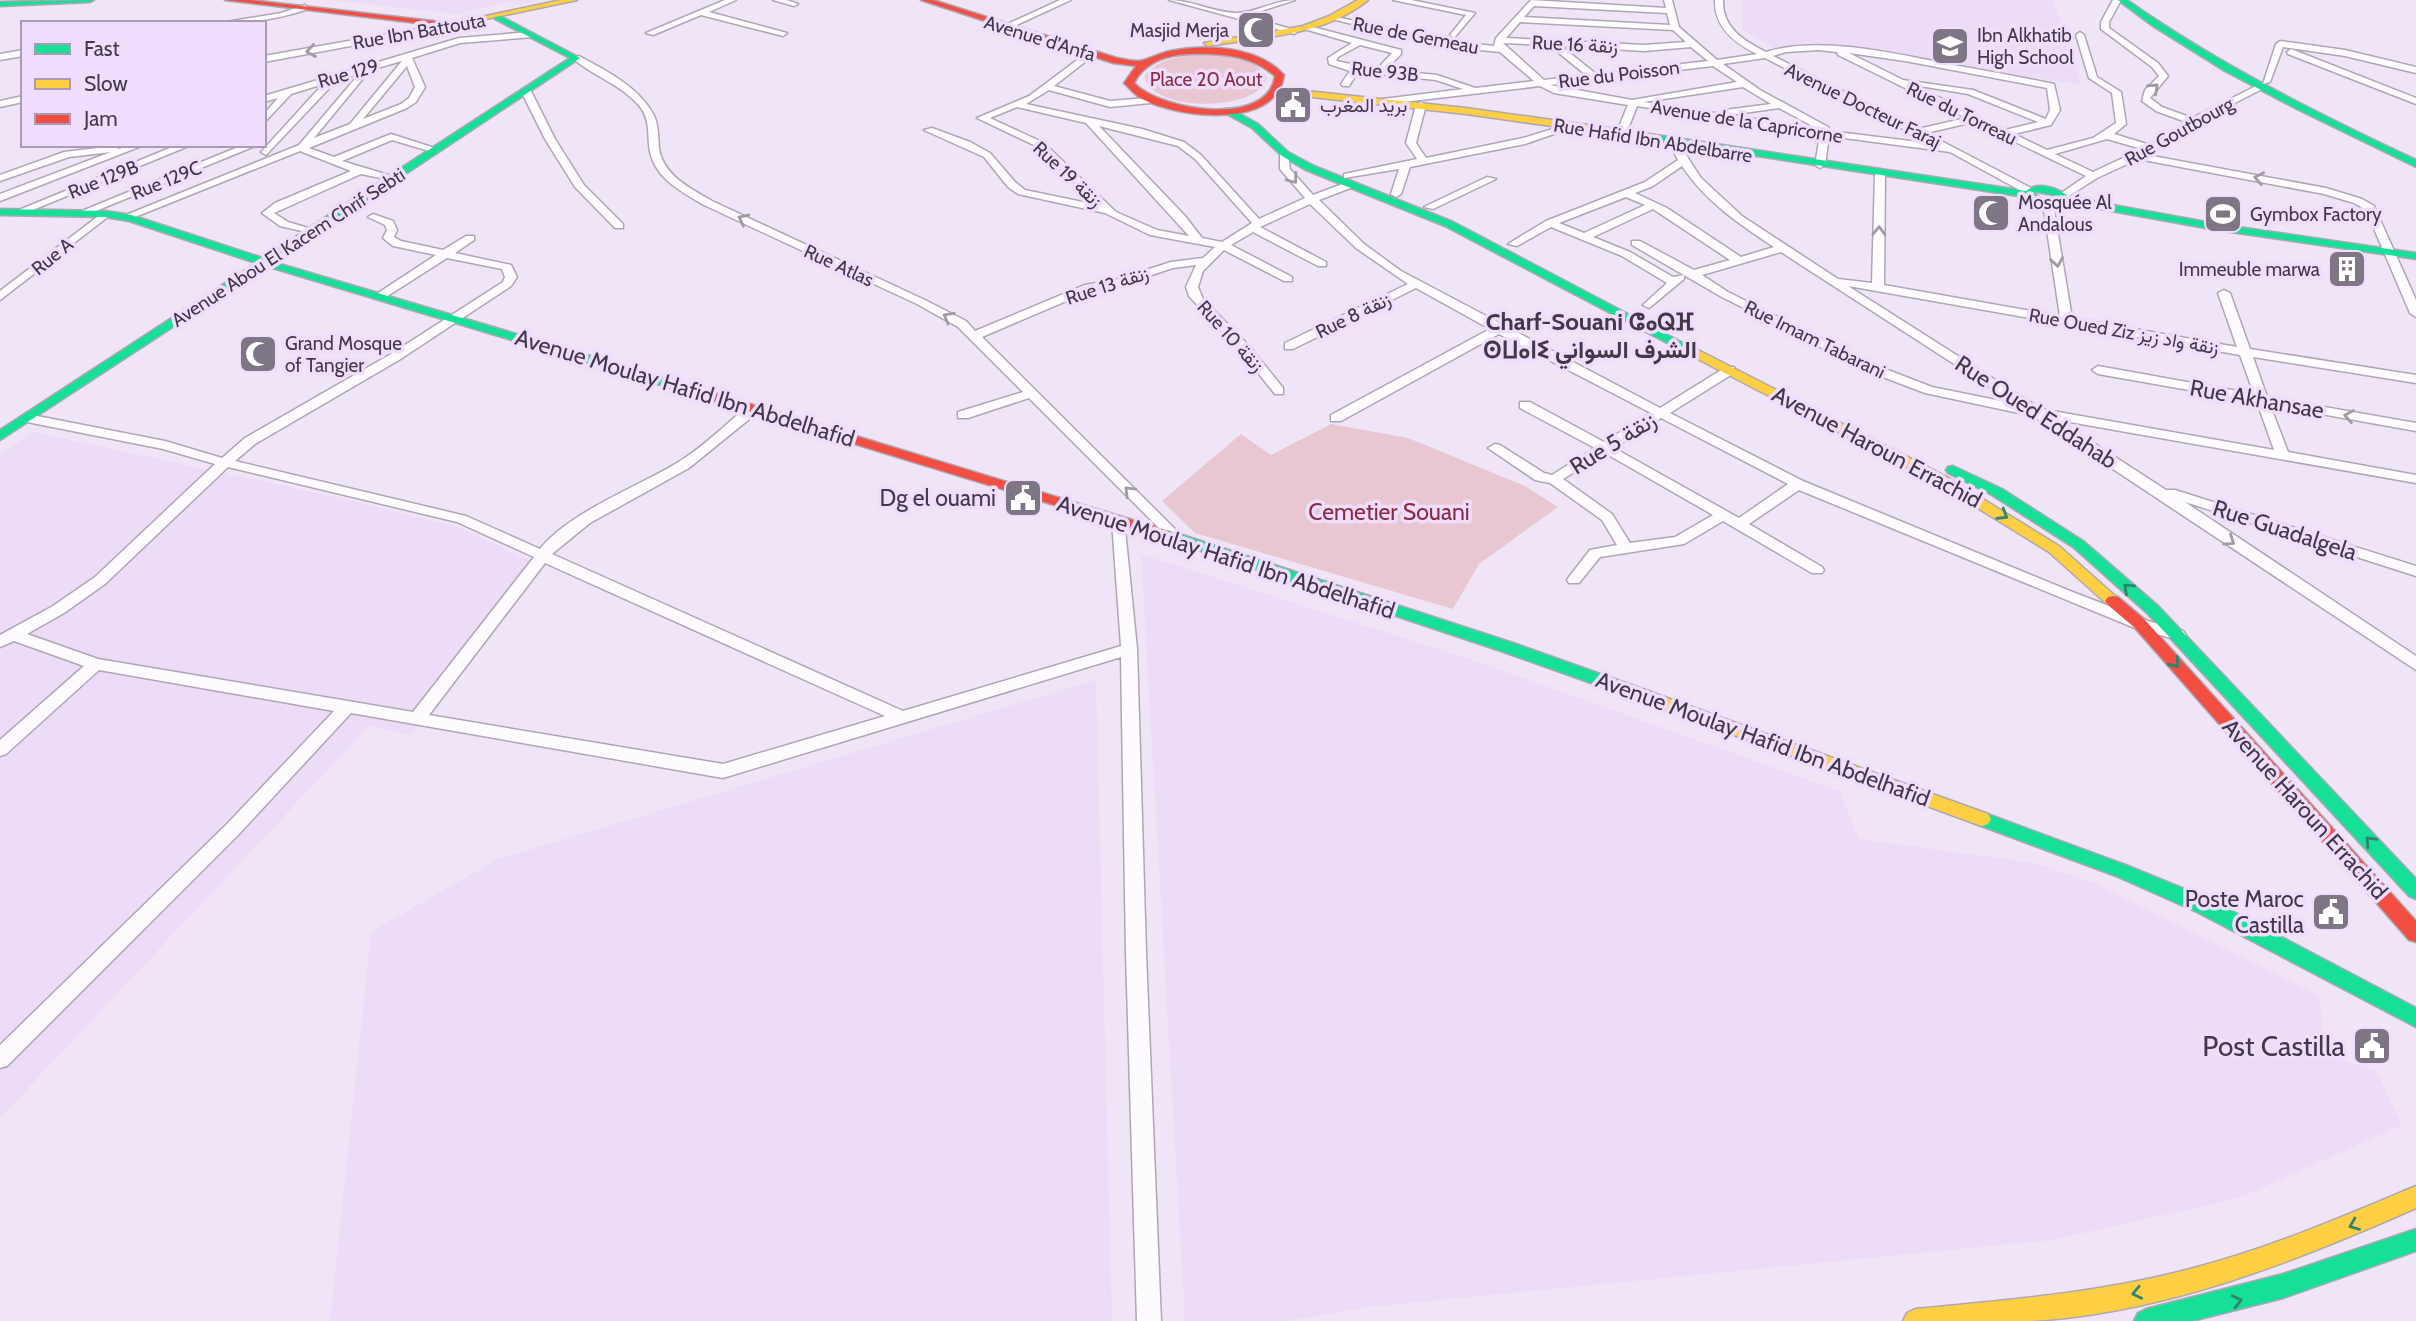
<svg xmlns="http://www.w3.org/2000/svg" width="2416" height="1321" viewBox="0 0 2416 1321" font-family="Cabin,Vazirmatn,'Noto Sans Tifinagh',sans-serif">
	<style>
		.built { fill: #ecdcf8 }
		.green { fill: #e9c7d2 }
		.lines { fill: none; stroke-linecap: round; stroke-linejoin: round }
		.street-casing { stroke: #aea6b5; stroke-width: 3 }
		.fast-casing { stroke: #aea6b5; stroke-width: 3 }
		.slow-casing { stroke: #aea6b5; stroke-width: 3 }
		.jam-casing { stroke: #aea6b5; stroke-width: 3 }
		.street { fill: #fdfbfe; fill-rule: evenodd }
		.fast { fill: #16e098; fill-rule: evenodd }
		.slow { fill: #ffcf43; fill-rule: evenodd }
		.jam { fill: #f24e42; fill-rule: evenodd }
		.oneway { stroke: #9f9aa3 }
		.oneway2 { stroke: #2e846c }
		.labels { text-anchor: middle; stroke-width: 7; stroke-linejoin: round; paint-order: stroke }
		.far-poi-label { font-size: 19px; fill: #413848; stroke: #f0ddfe; text-anchor: start }
		.far-street-label { font-size: 19px; fill: #413848; stroke: #f0ddfe }
		.far-park-label { font-size: 19px; fill: #8b2b41; stroke: #f0ddfe }
		.street-label { font-size: 23px; fill: #413848; stroke: #f0ddfe }
		.poi-label { font-size: 23px; fill: #413848; stroke: #f0ddfe; text-anchor: end }
		.park-label { font-size: 23px; fill: #8b2b41; stroke: #f0ddfe }
		.far-district-label { font-size: 24px; font-weight: bold; fill: #413848; stroke: #f0ddfe }
		.near-poi-label { font-size: 28px; fill: #413848; stroke: #f0ddfe; text-anchor: end }
	</style>
	<rect width="100%" height="100%" fill="#efe5f6"/>
	<!-- built -->
	<path class="built" d="M330,0H540L522,5L507,2L457,14Z
		M1743,0H2053L2082,85L1806,42L1777,50L1742,29Z
		M33,432L345,499L461,528L543,567L412,735L369,726L0,1118V454Z
		M1141,554L1478,662L1839,791L1859,839L2034,863L2096,884L2320,996L2323,1053L2377,1072L2402,1125L2239,1198L2052,1240L1369,1307L1287,1321H1185Z
		M1096,680L1112,1321H330L371,932L498,859Z"/>
	<!-- green -->
	<path class="green" d="M1198,54C1222,55 1253,55 1267,77C1259,114 1146,112 1145,75C1158,59 1178,57 1198,54Z
		M1331,424L1408,438L1525,486L1558,507L1479,564L1453,609L1195,533L1162,501L1241,434L1271,455Z"/>
	<g class="lines">
		<defs>
			<path id="street" d="M725,0H736L709,12L787,33L783,36L701,15L653,35L646,33Z
				M773,0H787L798,4L794,6Z
				M1060,0H1071L1008,29L1001,27Z
				M1169,0C1192,0 1212,12 1235,13C1253,14 1275,0 1295,0L1246,16L1298,31L1294,34Z
				M1393,0H1411L1475,13L1454,38L1450,35L1466,15Z
				M1531,0L1666,8L1664,0H1672L1679,27L1717,60L1757,54C1734,43 1714,27 1715,0H1723C1722,28 1744,41 1766,52C1820,35 1898,54 1953,65C1987,71 2021,77 2054,84L2060,110L2051,125L2014,134L2047,150L2093,138L2116,123L2112,93L2089,78L2076,35L2080,32L2084,35L2097,77L2121,92L2126,124L2114,134L2150,145L2186,122L2156,111L2142,101L2145,90L2159,76L2152,67L2101,29V22L2113,0H2121L2109,22V28L2158,63L2168,76L2150,98L2162,107L2192,118L2256,86L2264,88L2196,123L2147,155L2326,188L2362,199L2374,206L2416,300V317L2410,313L2366,210L2354,203L2324,194L2138,159L2097,178L2064,199L2060,198V194L2086,176L1974,122L1926,133L2033,189V193H2025L1950,152L1829,136L1825,165L1820,168L1815,165L1820,135L1637,106L1626,134L1621,137L1616,134L1628,105L1554,93L1540,86L1386,104L1381,101L1383,99L1463,89L1436,80L1358,72L1349,86H1343L1341,84L1350,71L1329,64L1328,58L1352,43L1301,28L1305,25L1401,50V54L1386,70L1437,75L1475,88L1534,81L1500,52L1440,46L1328,18L1332,16L1440,40L1494,46L1496,38ZM1534,6L1667,13L1670,25L1524,17ZM1520,22L1673,30L1686,42L1644,45L1506,38ZM1503,43L1549,45L1586,75L1544,80ZM1360,45L1392,53L1377,69L1336,61L1338,57ZM1561,46L1644,51L1691,47L1708,61L1596,74ZM1819,50L1837,52L1838,55L1966,118L1918,129L1773,56L1786,52ZM1849,53L1905,61L2047,88L2050,110L2046,119L1973,90L1903,80ZM1765,58L1913,134L1935,144L1829,131L1828,127L1760,90L1723,64ZM1713,66L1737,82L1632,100L1550,85ZM1914,85L1968,94L2038,122L2005,130ZM1743,87L1771,104L1725,110L1721,114L1644,102ZM1779,108L1818,129L1730,115ZM2107,139L2142,149L2093,172L2055,154Z
				M305,5L308,9C279,19 251,23 220,23L281,13Z
				M450,23H453V27L264,62V56Z
				M530,32L534,35L533,37L460,43L412,58L425,87L416,102L407,108L309,148L334,157L391,134L441,150L436,153L392,140L342,161L395,177V181L361,174L274,213L288,222L315,230V234L280,226L262,213L275,203L351,171L300,151L130,219L121,217L299,145L359,74L337,80L266,155L261,152L263,150L323,84L291,94L264,123V114L278,98L264,102V96L459,38ZM402,61L350,124L314,138L370,70ZM407,66L415,87L409,98L401,104L363,119Z
				M2280,41L2345,50L2416,67V73L2345,56L2283,47L2270,82L2263,84L2276,44Z
				M2291,49L2416,98V104L2288,54L2287,52Z
				M23,50V56L0,60V54Z
				M1088,52L1095,54L1054,86L1110,101L1147,98L1152,101L1150,103L1110,107L1049,90L1026,104L1142,129L1184,142L1201,155L1259,219L1305,198L1280,169V154L1288,152L1290,169L1313,195L1345,183H1353V187L1319,200L1364,244L1401,271L1660,408L1726,367H1734V373L1670,413L1803,481L2070,591L2145,620L2183,631L2186,635L2178,640L2135,628L1799,490L1749,524L1822,567L1824,570L1822,573H1812L1723,521L1684,544L1600,557L1579,583H1569L1567,580L1569,577L1590,550L1617,545L1602,520L1550,483L1535,480L1488,448L1495,444L1500,445L1544,473L1552,475L1595,448L1520,408V402H1530L1604,442L1651,413L1499,334L1341,421H1331V415L1490,329L1416,288L1293,349H1285V343L1408,284L1356,248L1310,204L1260,227L1326,262V266H1318L1253,232L1231,245L1292,277V281H1284L1224,250L1203,271L1198,287L1203,299L1250,347L1283,388V394H1275L1242,353L1189,296L1186,287L1196,265L1173,268L1121,285L1092,290L982,337L1185,539L1178,544L1173,542L1029,398L968,418H958V412L1023,392L958,327L917,304L704,205C679,190 652,177 649,145C648,132 649,119 641,108C623,85 593,76 572,58L579,56C605,70 637,86 652,112C659,123 658,137 659,149C664,176 690,188 712,201L925,300L966,321L975,331L1085,285L1115,280L1171,262L1203,258L1215,247L1150,235L1105,213L1018,194L1008,187L984,157L924,130L932,128L970,142L990,153L1015,182L1025,190L1097,205L1038,147L977,118L1029,96ZM1017,107L1086,123L1189,236L1157,230L1116,212L1044,143L990,118ZM1099,126L1178,146L1195,159L1252,223L1222,242L1202,238L1185,216ZM1661,418L1788,484L1739,518L1614,448ZM1605,453L1713,515L1675,537L1630,543L1612,514L1563,479Z
				M526,88L531,91L555,139L584,185L623,224V228H615L575,187L545,139L521,91Z
				M23,96V102L0,107V101Z
				M1421,102L1426,105L1416,143L1426,158L1523,138L1569,124L1574,127L1525,144L1410,167L1401,194L1396,197L1391,194L1399,169L1344,178V174L1417,159L1406,143L1416,105Z
				M1674,140L1677,141L1701,178L1742,216L1838,279L1872,283L1875,174L1880,171L1885,174L1884,285L2060,316L2043,204L2048,201L2053,204L2072,318L2237,347L2218,293L2224,290L2230,293L2250,349L2416,375V383L2253,357L2267,397L2416,423V431L2270,405L2288,452L2416,475V483L2058,420L2166,490H2175L2416,566V576L2185,502L2416,656V670L2033,416L1925,393L1867,371L1720,296L1632,245V241H1640L1694,270L1730,260L1653,209L1593,237L1630,252L1673,277L1684,275V279L1649,308L1643,305L1667,283L1622,256L1551,227L1517,246L1508,244L1546,221L1645,182L1678,160L1669,143ZM1682,166C1705,201 1739,224 1774,247L1741,257L1667,208L1635,193L1653,186ZM1626,197L1645,205L1584,233L1559,223ZM1781,252L2016,404L1932,387L1875,365L1728,292L1702,275ZM1848,286L2240,355L2254,394L2098,366L2092,370L2098,374L2257,402L2274,450L2041,409Z
				M129,145H144L0,201V194L111,152L69,157L0,181V175L64,152L114,146L119,149Z
				M177,145H191L23,214L14,212Z
				M243,145L255,146L86,215L77,213Z
				M1487,177L1496,179L1433,209L1424,207Z
				M105,211L110,214L109,216L0,300V291Z
				M373,214L393,221L397,230L394,237L401,241L443,250L466,236H474V240L455,253L511,265L517,277L511,286L399,360L255,444L235,461L466,516L540,549C568,513 637,487 677,463C702,448 725,425 748,406H758V412L689,468L590,523L552,554L903,711L1121,646L1112,522L1114,519H1124L1137,649L1146,953L1161,1321H1137L1126,953L1121,657L723,778L351,713L239,834L7,1066L0,1068V1045L227,824L334,711L99,670L6,754L0,756V740L84,666L14,641L0,647V635L53,606L95,577L215,464L163,449L27,422L21,418L27,414L165,441L222,458L245,438L391,354L503,282L505,277L502,269L447,258L386,297H378V293L436,255L393,246L383,238L387,230L385,225L368,217ZM228,467L457,522L534,557L413,712L98,659L27,634L64,613L105,584ZM545,563L885,716L723,764L429,715Z"/>
			<path id="fast" d="M94,0L90,2L0,6V2Z
				M2118,0H2127C2218,64 2316,113 2416,160V167L2299,110L2225,71L2153,26Z
				M498,15L580,58L273,262L712,392V398H704L266,266L0,440V430L256,263L129,221L105,217L0,215V209L105,211L131,215L263,258L570,58L495,19L494,17Z
				M1225,109H1231L1258,124L1288,152L1314,166L1453,222L1700,352L1698,355H1690L1445,226L1306,170L1282,156L1252,128L1225,113Z
				M1616,129L2026,191C2039,181 2058,188 2069,197L2217,224L2416,253V259L2217,230L2067,203L2046,207L2025,197L1613,134V130ZM2037,192L2053,195L2059,199L2047,201L2034,194Z
				M1953,466L2002,489L2083,541L2158,606L2416,879V899L2409,896L2148,614L2073,547L1992,495L1948,473L1946,470L1948,467Z
				M1167,530L1513,643L1651,692L1653,696L1651,700H1639L1501,651L1162,538L1160,535L1162,532Z
				M1982,812L2128,866L2211,900L2416,1008V1027L2197,912L2116,876L1976,824L1973,819L1976,814Z
				M2416,1229V1251L2283,1298L2192,1321H2134L2138,1313L2146,1309L2283,1274Z"/>
			<path id="slow" d="M561,0H577L462,24L458,22Z
				M1358,0H1368C1324,36 1262,37 1208,46L1204,43L1303,26L1329,16Z
				M1278,88L1466,108L1616,129L1621,132L1616,135L1466,114L1275,93V89Z
				M1694,348L1947,477L2059,546L2121,601L2118,605H2108L2049,552L1937,483L1690,355V349Z
				M1645,690L1988,814L1991,819L1988,824L1982,826L1976,824L1639,700L1637,696L1639,692Z
				M2416,1186V1208C2294,1262 2165,1313 2031,1321C1989,1321 1945,1321 1903,1321L1907,1313L1915,1309C2007,1300 2100,1293 2190,1269C2268,1249 2342,1217 2416,1186Z"/>
			<path id="jam" d="M225,0H250L450,23L462,20L466,22L450,27Z
				M921,0H933L1117,58C1125,59 1137,63 1144,60C1153,57 1161,53 1170,51C1207,44 1257,46 1284,75C1277,130 1178,118 1142,99C1136,96 1131,90 1126,85L1124,83L1136,66L1113,63ZM1209,54C1234,55 1255,59 1275,76C1268,128 1161,111 1134,83C1149,55 1180,53 1209,54Z
				M708,391L1172,532L1174,535L1172,538H1162L704,398L702,395Z
				M2113,596L2118,597L2145,620L2416,921V942L2409,940L2135,628L2108,605L2105,601L2108,597Z"/>
		</defs>
		<!-- street casing -->
		<use href="#street" class="street-casing"/>
		<!-- fast casing -->
		<use href="#fast" class="fast-casing"/>
		<!-- slow casing -->
		<use href="#slow" class="slow-casing"/>
		<!-- jam casing -->
		<use href="#jam" class="jam-casing"/>
		<!-- street -->
		<use href="#street" class="street"/>
		<!-- fast -->
		<use href="#fast" class="fast"/>
		<!-- slow -->
		<use href="#slow" class="slow"/>
		<!-- jam -->
		<use href="#jam" class="jam"/>
	</g>
	<!-- one-way arrows -->
	<defs><path id="oneway-chevron" d="M-2-3.5L2.5 0L-2 3.5" fill="none" stroke-width="1.6" stroke-linecap="round" stroke-linejoin="round" transform="scale(1.75)"/></defs>
	<g class="oneway">
		<use href="#oneway-chevron" transform="translate(311 51) rotate(171)"/>
		<use href="#oneway-chevron" transform="translate(2154 88) rotate(-43)"/>
		<use href="#oneway-chevron" transform="translate(2259 178) rotate(-169)"/>
		<use href="#oneway-chevron" transform="translate(1293 179) rotate(53)"/>
		<use href="#oneway-chevron" transform="translate(743 219) rotate(-154)"/>
		<use href="#oneway-chevron" transform="translate(1879 231) rotate(-89)"/>
		<use href="#oneway-chevron" transform="translate(2057 262) rotate(81)"/>
		<use href="#oneway-chevron" transform="translate(948 317) rotate(-150)"/>
		<use href="#oneway-chevron" transform="translate(2349 416) rotate(-170)"/>
		<use href="#oneway-chevron" transform="translate(1129 491) rotate(-135)"/>
		<use href="#oneway-chevron" transform="translate(2230 541) rotate(34)"/>
	</g>
	<g class="oneway2">
		<use href="#oneway-chevron" transform="translate(2003 515) rotate(31)"/>
		<use href="#oneway-chevron" transform="translate(2128 588) rotate(-138)"/>
		<use href="#oneway-chevron" transform="translate(2175 663) rotate(48)"/>
		<use href="#oneway-chevron" transform="translate(2370 841) rotate(-133)"/>
		<use href="#oneway-chevron" transform="translate(2354 1225) rotate(158)"/>
		<use href="#oneway-chevron" transform="translate(2137 1293) rotate(168)"/>
		<use href="#oneway-chevron" transform="translate(2237 1301) rotate(-13)"/>
	</g>
	<!-- icons -->
	<defs>
		<symbol id="mosque-square" viewBox="-11 -11 22 22"><rect x="-9" y="-9" width="18" height="18" rx="4" fill="#7e7585" stroke="#f0ddfe"/><path d="M3.5-4.9A6 6 0 1 0 3.5 4.9A5 5 0 1 1 3.5-4.9Z" fill="#fff"/></symbol>
		<symbol id="school-square" viewBox="-11 -11 22 22"><rect x="-9" y="-9" width="18" height="18" rx="4" fill="#7e7585" stroke="#f0ddfe"/><path d="M0-5L7-2L0 1L-7-2ZM-4 1L0 2.5L4 1V4Q0 6-4 4Z" fill="#fff"/></symbol>
		<symbol id="civic-square" viewBox="-11 -11 22 22"><rect x="-9" y="-9" width="18" height="18" rx="4" fill="#7e7585" stroke="#f0ddfe"/><path d="M-.6-6.5H3V-4.5H.6V-3L4-1V1h2V6H-6V1h2V-1L-.6-3ZM-1.2 2.5V6h2.4V2.5Z" fill="#fff"/></symbol>
		<symbol id="stadium-square" viewBox="-11 -11 22 22"><rect x="-9" y="-9" width="18" height="18" rx="4" fill="#7e7585" stroke="#f0ddfe"/><path d="M0-5a6.5 5 0 1 0 0 10a6.5 5 0 1 0 0-10ZM-3.5-1.8h7v3.6h-7Z" fill="#fff"/></symbol>
		<symbol id="building-square" viewBox="-11 -11 22 22"><rect x="-9" y="-9" width="18" height="18" rx="4" fill="#7e7585" stroke="#f0ddfe"/><path d="M-4-6H4V6H1V3H-1V6H-4ZM-2.5-4.3h1.7v1.8h-1.7ZM.8-4.3h1.7v1.8H.8ZM-2.5-1h1.7V.8h-1.7ZM.8-1h1.7V.8H.8Z" fill="#fff"/></symbol>
	</defs>
	<g fill-rule="evenodd">
		<use href="#mosque-square" x="1234" y="8" width="44" height="44"/>
		<use href="#school-square" x="1928" y="24" width="44" height="44"/>
		<use href="#civic-square" x="1271" y="83" width="44" height="44"/>
		<use href="#mosque-square" x="1969" y="191" width="44" height="44"/>
		<use href="#stadium-square" x="2201" y="192" width="44" height="44"/>
		<use href="#building-square" x="2325" y="247" width="44" height="44"/>
		<use href="#mosque-square" x="236" y="332" width="44" height="44"/>
		<use href="#civic-square" x="1001" y="476" width="44" height="44"/>
		<use href="#civic-square" x="2309" y="890" width="44" height="44"/>
		<use href="#civic-square" x="2350" y="1024" width="44" height="44"/>
	</g>
	<g class="labels">
		<!-- far-poi labels -->
		<g class="far-poi-label">
			<text x="1229" y="37" text-anchor="end">Masjid Merja</text>
			<text x="1977" y="42">Ibn Alkhatib<tspan x="1977" dy="22">High School</tspan></text>
			<text x="1320" y="112">بريد المغرب</text>
			<text x="2018" y="209">Mosquée Al<tspan x="2018" dy="22">Andalous</tspan></text>
			<text x="2250" y="221">Gymbox Factory</text>
			<text x="2320" y="276" text-anchor="end">Immeuble marwa</text>
			<text x="285" y="350">Grand Mosque<tspan x="285" dy="22">of Tangier</tspan></text>
		</g>
		<!-- far-street labels -->
		<g class="far-street-label">
			<text transform="translate(419 31) rotate(-10)" y="7">Rue Ibn Battouta</text>
			<text transform="translate(1416 35) rotate(11)" y="7">Rue de Gemeau</text>
			<text transform="translate(1040 38) rotate(17)" y="7">Avenue d'Anfa</text>
			<text transform="translate(1575 44) rotate(3)" y="7">Rue 16 زنقة</text>
			<text transform="translate(1385 71) rotate(6)" y="7">Rue 93B</text>
			<text transform="translate(348 73) rotate(-16)" y="7">Rue 129</text>
			<text transform="translate(1619 74) rotate(-7)" y="7">Rue du Poisson</text>
			<text transform="translate(1863 105) rotate(26)" y="7">Avenue Docteur Faraj</text>
			<text transform="translate(1962 113) rotate(26)" y="7">Rue du Torreau</text>
			<text transform="translate(1747 121) rotate(9)" y="7">Avenue de la Capricorne</text>
			<text transform="translate(2179 131) rotate(-29)" y="7">Rue Goutbourg</text>
			<text transform="translate(1653 140) rotate(9)" y="7">Rue Hafid Ibn Abdelbarre</text>
			<text transform="translate(1068 174) rotate(43)" y="7">Rue 19 زنقة</text>
			<text transform="translate(103 179) rotate(-22)" y="7">Rue 129B</text>
			<text transform="translate(166 180) rotate(-22)" y="7">Rue 129C</text>
			<text transform="translate(288 247) rotate(-33)" y="7">Avenue Abou El Kacem Chrif Sebti</text>
			<text transform="translate(52 256) rotate(-39)" y="7">Rue A</text>
			<text transform="translate(839 265) rotate(25)" y="7">Rue Atlas</text>
			<text transform="translate(1107 285) rotate(-18)" y="7">Rue 13 زنقة</text>
			<text transform="translate(1353 315) rotate(-26)" y="7">Rue 8 زنقة</text>
			<text transform="translate(2124 331) rotate(10)" y="7">Rue Oued Ziz زنقة واد زيز</text>
			<text transform="translate(1231 336) rotate(48)" y="7">Rue 10 زنقة</text>
			<text transform="translate(1815 339) rotate(26)" y="7">Rue Imam Tabarani</text>
		</g>
		<!-- far-park labels -->
		<g class="far-park-label">
			<text x="1206" y="86">Place 20 Aout</text>
		</g>
		<!-- street labels -->
		<g class="street-label">
			<text transform="translate(685 388) rotate(17)" y="8">Avenue Moulay Hafid Ibn Abdelhafid</text>
			<text transform="translate(2257 399) rotate(10)" y="8">Rue Akhansae</text>
			<text transform="translate(2036 412) rotate(33)" y="8">Rue Oued Eddahab</text>
			<text transform="translate(1613 443) rotate(-32)" y="8">Rue 5 زنقة</text>
			<text transform="translate(1877 447) rotate(28)" y="8">Avenue Haroun Errachid</text>
			<text transform="translate(2285 530) rotate(18)" y="8">Rue Guadalgela</text>
			<text transform="translate(1226 557) rotate(18)" y="8">Avenue Moulay Hafid Ibn Abdelhafid</text>
			<text transform="translate(1763 739) rotate(20)" y="8">Avenue Moulay Hafid Ibn Abdelhafid</text>
			<text transform="translate(2305 809) rotate(48)" y="8">Avenue Haroun Errachid</text>
		</g>
		<!-- poi labels -->
		<g class="poi-label">
			<text x="996" y="506">Dg el ouami</text>
			<text x="2304" y="907">Poste Maroc<tspan x="2304" dy="26">Castilla</tspan></text>
		</g>
		<!-- park labels -->
		<g class="park-label">
			<text x="1389" y="520">Cemetier Souani</text>
		</g>
		<!-- far-district labels -->
		<g class="far-district-label">
			<text x="1590" y="330">Charf-Souani ⵛⴰⵕⴼ<tspan x="1590" dy="28">ⵙⵡⴰⵏⵉ الشرف السواني</tspan></text>
		</g>
		<!-- near-poi labels -->
		<g class="near-poi-label">
			<text x="2345" y="1056">Post Castilla</text>
		</g>
	</g>
	<!-- legend -->
	<rect x="21" y="21" width="245" height="126" fill="#f0ddfe" stroke="#aa9bb5" stroke-width="2"/>
	<rect x="35" y="44" width="35" height="10" fill="#16e098" stroke="#aa9bb5" stroke-width="2"/>
	<text x="84" y="56" font-size="21" fill="#413848">Fast</text>
	<rect x="35" y="79" width="35" height="10" fill="#ffcf43" stroke="#aa9bb5" stroke-width="2"/>
	<text x="84" y="91" font-size="21" fill="#413848">Slow</text>
	<rect x="35" y="114" width="35" height="10" fill="#f24e42" stroke="#aa9bb5" stroke-width="2"/>
	<text x="84" y="126" font-size="21" fill="#413848">Jam</text>
</svg>
